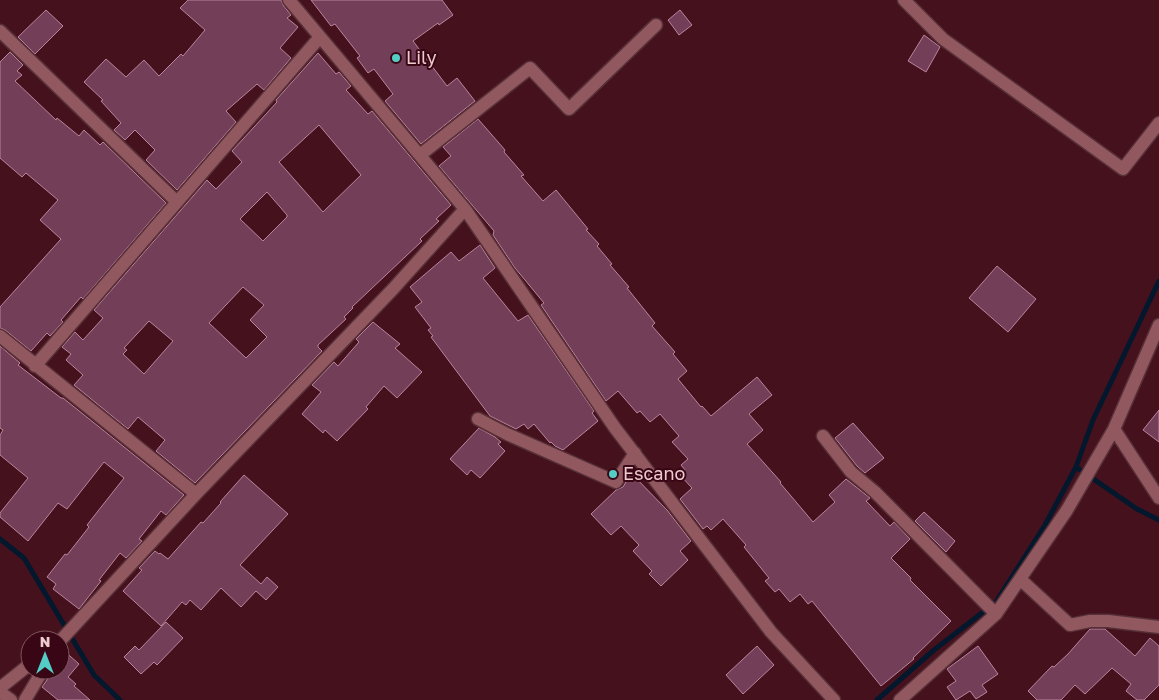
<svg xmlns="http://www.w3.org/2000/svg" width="1159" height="700" viewBox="0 0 1159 700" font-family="'Golos Text',sans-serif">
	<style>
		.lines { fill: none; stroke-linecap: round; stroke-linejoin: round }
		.stream { stroke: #03182d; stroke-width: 5 }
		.building { fill: #733f58; stroke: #bc839d; fill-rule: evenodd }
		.minor-casing { stroke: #573037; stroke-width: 15 }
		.minor { stroke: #925860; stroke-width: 12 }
		.poi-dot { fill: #54cdc7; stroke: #380614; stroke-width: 2 }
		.labels { text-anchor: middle; stroke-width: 4; stroke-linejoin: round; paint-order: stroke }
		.poi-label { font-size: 18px; fill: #edcace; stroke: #380614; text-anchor: start }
	</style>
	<rect width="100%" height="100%" fill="#44111d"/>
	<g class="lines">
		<!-- stream -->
		<path class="stream" d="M1076,467L1137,509L1159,520
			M0,539L24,558L94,675L120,700
			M877,700L934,650L996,602L1045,525L1076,467L1093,420L1159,281"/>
	</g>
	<!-- building -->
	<path class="building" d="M188,0H281L283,5L291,15L287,18L298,27L280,48L291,58L264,90L257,84L226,111L236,122L177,190L146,160L155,150L135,130L125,140L114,130L121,123L101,101L103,100L84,82L106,59L126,77L144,60L159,76L181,54L183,56L205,30L180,8Z
		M311,0H442L453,15L439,25L438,23L413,41L447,86L457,78L475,101L421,144L385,101L393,94L374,69L368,73L357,58L360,56L335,24L331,26Z
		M46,10L63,26L35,54L18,37Z
		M680,10L692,25L679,35L668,20Z
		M924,35L940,47L926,72L908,61Z
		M10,52L23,65L17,71L22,75L15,81L56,120L57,118L79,136L84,130L100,145L103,142L166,203L83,299L81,297L61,320L63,322L50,336L47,333L31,351L5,330L0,328V307L61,239L40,220L58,200L26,173L22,177L0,158V62Z
		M318,53L336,74L339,72L351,86L346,90L368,114L372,111L451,205L436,219L439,221L420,239L422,241L352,307L353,308L344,317L346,319L318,345V347L322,351L195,483L156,451L165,440L138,417L128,429L74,385L83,375L66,360L71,354L62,347L75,332L83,340L103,318L94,310L207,180L216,189L242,162L232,151L277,102L276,100ZM319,125L361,175L323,212L279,162ZM267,192L287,215V217L263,241L240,219ZM243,287L264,305L250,320L267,337L246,358L209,323ZM149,321L173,341L144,374L123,354L127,350L124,348Z
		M478,119L505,150L504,152L524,175L521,176L543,201L556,190L588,229L586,230L599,244L597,246L612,264L610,265L629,287L627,288L655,323L652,326L675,352L673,354L687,371L678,379L701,407L702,406L711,416L757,377L772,395L749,414L763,430L747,444L781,482L780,483L813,522L835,502L829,495L846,479L870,498L866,501L890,526L894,522L910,539L891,558L911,578L910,580L951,621L913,658L914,659L881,686L812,601L808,604L800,594L790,602L779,589L775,592L765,581L769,578L744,547L746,545L723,519L711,530L707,526L703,529L680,499L692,488L680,475L685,470L681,465L688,459L672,442L679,436L660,414L650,422L640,411L637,413L618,391L606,401L541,305L544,303L515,268L493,235L494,231L439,166L451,156L443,147Z
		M480,245L495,268L483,278L518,321L528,315L594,411L592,413L598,421L563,450L555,446L551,442L550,443L534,424L528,429L524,424L516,429L490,416L431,337L433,336L428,330L431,328L415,307L422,302L410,287L451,252L459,261Z
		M997,266L1036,299L1008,332L969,298Z
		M373,322L400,344L395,348L422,372L397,398L384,386L366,407L368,409L337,441L325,430L323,433L302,414L321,392L312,385L334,362L338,366L359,342L356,339Z
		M0,346L20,363L18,365L61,398H63L184,495L166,515L161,511L139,539L142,541L126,558L120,553L99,580L101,581L79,609L53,589L56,584L47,577L65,554L67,555L89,527L87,525L124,478L104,462L67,509L58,503L28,541L0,517V513L28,478L0,455V435L3,430L0,428Z
		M1159,410V442L1143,430Z
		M853,423L884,458L865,473L857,466L835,438Z
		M479,428L495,437L501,442L498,444L505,451L480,478L471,470L467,475L450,459Z
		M631,473L667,510L691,541L680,551L688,560L661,586L649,574L652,571L633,551L639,545L621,526L611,535L591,514L616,490L623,487Z
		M244,475L288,514L240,565L261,584L267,577L278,587L266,600L256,591L241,607L221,588L201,610L190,600L186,605L182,602L161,626L123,591L142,570L139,568L155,551L159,554L160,553L168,559L201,522L203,523L221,503L220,502Z
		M924,512L955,541L946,552L915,521Z
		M166,622L183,638L157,665L154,662L141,674L124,657L135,646L139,650Z
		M1090,629H1105L1135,656L1150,638L1159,646V685L1144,700H1137L1126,691L1131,684L1112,668L1085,694L1075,685L1061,700H1037L1028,691L1052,666L1054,667L1068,654Z
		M757,646L774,665L743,694L726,675Z
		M978,646L998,674L982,685L987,692L976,699L970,691L956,700L947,687L956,681L947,669Z
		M60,649H62L79,664L68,677L76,684L74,686L90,700H58L42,687L54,670H60Z"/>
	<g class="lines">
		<defs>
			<path id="minor" d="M289,0L465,209L615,428L771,632L834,700
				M904,0L943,39L1123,169L1159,123
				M0,31L177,202
				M420,155L530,68L569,109L656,25
				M0,336L196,494
				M35,366L320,37
				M478,419L507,434L616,482L635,453
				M1114,429L1159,498
				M823,436L851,472L875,492L996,614
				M1020,579L1070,625L1090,621H1108L1159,627
				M60,641L196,494L393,289L465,209
				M0,688L30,664
				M0,692L11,700
				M25,700L43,670
				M900,700L996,614L1067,510L1114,429L1159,325"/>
		</defs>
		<!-- minor casing -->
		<use href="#minor" class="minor-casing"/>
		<!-- minor -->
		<use href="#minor" class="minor"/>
	</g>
	<!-- markers -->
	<g class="poi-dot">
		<circle cx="396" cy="58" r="5"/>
		<circle cx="613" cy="474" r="5"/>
	</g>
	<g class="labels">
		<!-- poi labels -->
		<g class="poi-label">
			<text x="406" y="64">Lily</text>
			<text x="623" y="480">Escano</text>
		</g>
	</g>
	<!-- north arrow -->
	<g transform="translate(45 655)"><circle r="24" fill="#380614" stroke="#80545e"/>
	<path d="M0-4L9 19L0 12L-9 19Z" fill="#54cdc7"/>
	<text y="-8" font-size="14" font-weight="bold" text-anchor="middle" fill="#edcace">N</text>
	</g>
</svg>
